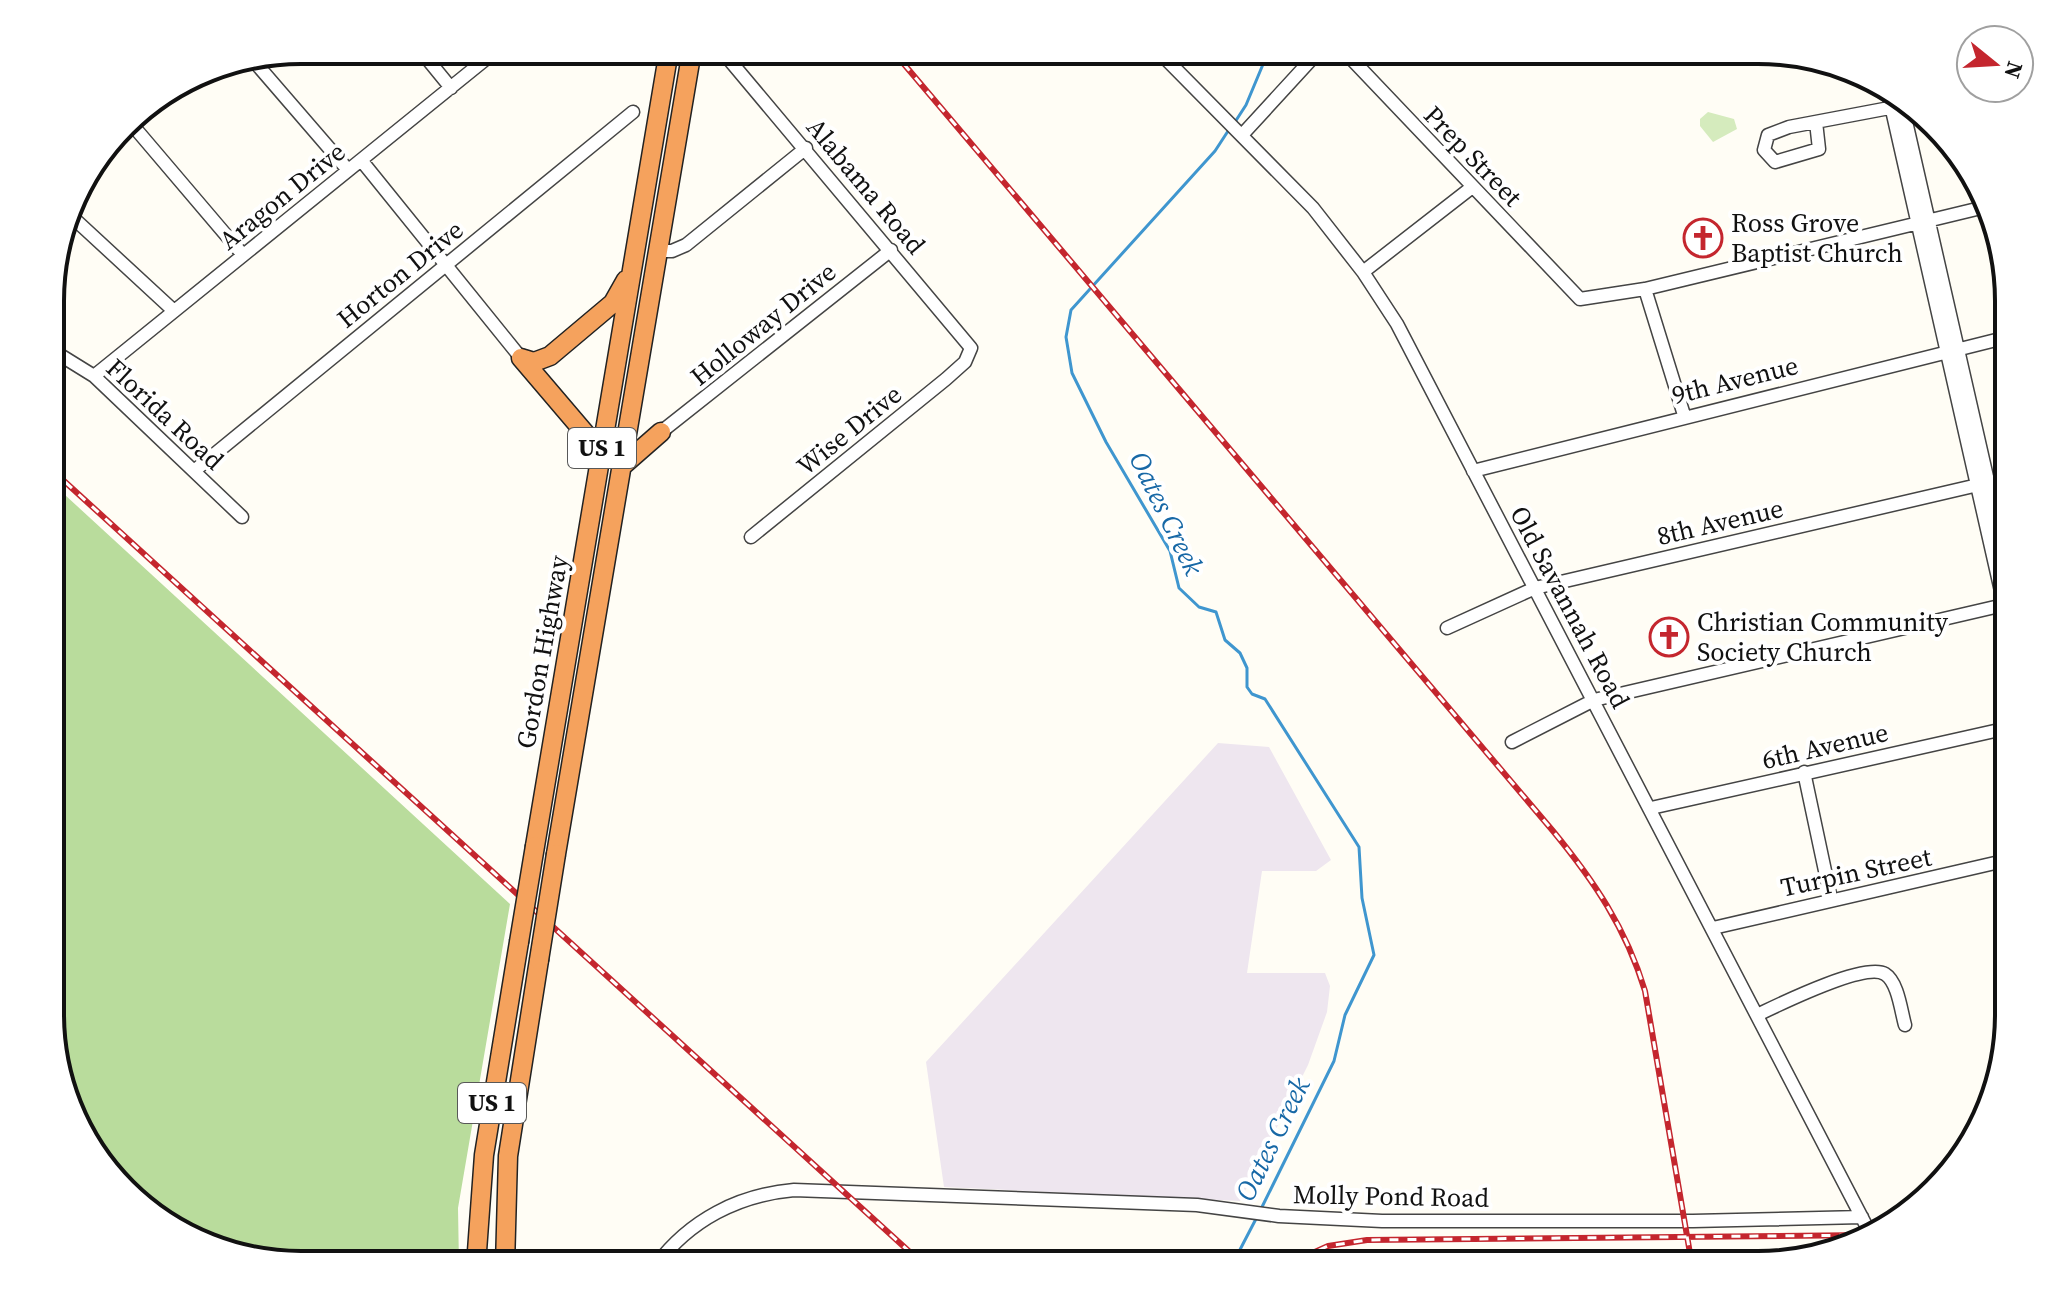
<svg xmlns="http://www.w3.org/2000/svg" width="2059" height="1315" viewBox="0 0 2059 1315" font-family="'Source Serif 4',serif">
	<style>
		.industrial { fill: #eee6ef }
		.green { fill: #d5ebbd }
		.forest { fill: #b9dc9c }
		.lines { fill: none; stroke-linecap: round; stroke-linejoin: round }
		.stream { stroke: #3f96cf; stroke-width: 3 }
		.minor-casing { stroke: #444; stroke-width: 15 }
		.highway-casing { stroke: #222; stroke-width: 21 }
		.minor { stroke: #fff; stroke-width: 12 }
		.highway { stroke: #f5a25d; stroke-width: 18 }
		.rail-casing { stroke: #c4262e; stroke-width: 6 }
		.rail { stroke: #fff; stroke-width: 3; stroke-dasharray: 9; stroke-linecap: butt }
		.highway-bridge-casing { stroke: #222; stroke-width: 21; stroke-linecap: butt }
		.highway-bridge { stroke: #f5a25d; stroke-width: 18 }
		.labels { text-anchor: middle; stroke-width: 8; stroke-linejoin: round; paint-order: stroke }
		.shield { fill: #fff; stroke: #585858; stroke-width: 2 }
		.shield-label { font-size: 24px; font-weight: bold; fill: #111 }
		.street-label { font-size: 26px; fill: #111; stroke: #fff }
		.poi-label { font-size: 26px; fill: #111; stroke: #fff; text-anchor: start }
		.water-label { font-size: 28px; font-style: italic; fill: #1768a6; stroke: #fff }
		.rim { fill: none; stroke: #111; stroke-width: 4 }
	</style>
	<rect width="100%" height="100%" fill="#fffdf5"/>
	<!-- industrial -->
	<path class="industrial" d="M1218,743L1269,747L1331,860L1316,871H1262L1247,973H1325L1330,986L1327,1012L1308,1065L1240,1201L944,1187L926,1062Z"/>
	<!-- green -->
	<path class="green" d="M1708,112L1734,119L1737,129L1713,142L1700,126V119Z"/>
	<!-- forest -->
	<path class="forest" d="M52,483L510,904L458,1208L459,1265H301L236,1256L162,1223L92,1153L52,1046Z"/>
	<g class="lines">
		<!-- stream -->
		<path class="stream" d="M1235,122L1246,105L1269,50
			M1230,128L1215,151L1071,310L1066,337L1072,373L1106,442L1170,551L1179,588L1199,607L1216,612L1225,640L1240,653L1247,668V687L1252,694L1265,699L1359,847L1362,898L1374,955L1345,1015L1334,1061L1261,1209
			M1232,1265L1258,1215"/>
		<defs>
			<path id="minor" d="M420,50L451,88
				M721,50L971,348L965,362L946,379L751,537
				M1157,50L1313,208L1363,272L1397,324L1871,1235
				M1343,50L1580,299L1645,289L1985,207
				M253,60L348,170
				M1887,88L2008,622
				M1900,95L2008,569
				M129,121L243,255
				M1816,122L1819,149L1775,162L1764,150L1768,135L1789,127L1900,106
				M1242,135L1320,50
				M361,160L521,358
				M69,214L174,311
				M660,251H672L686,245L806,148
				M1363,272L1471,188
				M1645,289L1684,415
				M52,350L94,376L242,517
				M94,376L497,50
				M661,432L891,250
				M194,471L633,112
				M1473,471L2008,337
				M1447,628L1535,588L2008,478
				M1512,742L1594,700L2008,604
				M1804,772L1831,899
				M1651,808L2008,728
				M1713,928L2008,860
				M1757,1015C1778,1005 1865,962 1885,974C1898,982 1901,1011 1905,1025
				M656,1265C690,1220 738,1195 794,1190L1197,1205L1279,1216L1382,1221H1693L1862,1217"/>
			<path id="highway" d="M521,358L534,362L550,356L613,303L626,280
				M521,358L590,439L595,447L594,461
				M621,467L661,432
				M535,846L669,50
				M556,854L692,50
				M476,1265L484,1155L519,942
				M505,1265L508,1156L539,960"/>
		</defs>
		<!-- minor casing -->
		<use href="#minor" class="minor-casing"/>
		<!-- highway casing -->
		<use href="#highway" class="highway-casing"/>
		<!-- minor -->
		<use href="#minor" class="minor"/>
		<!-- highway -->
		<use href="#highway" class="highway"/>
		<defs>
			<path id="rail" d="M892,50L1553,831C1594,881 1626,928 1645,991L1692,1265
				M52,470L924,1265
				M1286,1265L1328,1246L1367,1240L1869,1235"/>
		</defs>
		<!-- rail casing -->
		<use href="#rail" class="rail-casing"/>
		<!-- rail -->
		<use href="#rail" class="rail"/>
		<defs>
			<path id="highway-bridge" d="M519,942L535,846
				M539,960L556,854"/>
		</defs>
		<!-- highway-bridge casing -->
		<use href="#highway-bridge" class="highway-bridge-casing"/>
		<!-- highway-bridge -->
		<use href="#highway-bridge" class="highway-bridge"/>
	</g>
	<!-- icons -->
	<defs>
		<symbol id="church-ring" viewBox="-11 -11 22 22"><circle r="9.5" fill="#fff" stroke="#c4262e" stroke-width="1.5"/><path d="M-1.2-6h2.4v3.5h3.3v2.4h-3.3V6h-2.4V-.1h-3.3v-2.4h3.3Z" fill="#c4262e"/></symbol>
	</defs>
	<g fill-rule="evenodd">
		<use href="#church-ring" x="1681" y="216" width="44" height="44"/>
		<use href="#church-ring" x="1647" y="615" width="44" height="44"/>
	</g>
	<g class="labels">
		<!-- shield labels -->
		<g class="shield">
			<rect x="568" y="428" width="68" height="40" rx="6"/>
			<rect x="458" y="1083" width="68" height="40" rx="6"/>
		</g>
		<g class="shield-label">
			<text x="602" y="456">US 1</text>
			<text x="492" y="1111">US 1</text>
		</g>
		<!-- street labels -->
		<g class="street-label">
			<text transform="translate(1473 156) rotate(46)" y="9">Prep Street</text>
			<text transform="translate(866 186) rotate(50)" y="9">Alabama Road</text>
			<text transform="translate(282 196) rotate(-39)" y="9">Aragon Drive</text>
			<text transform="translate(400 274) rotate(-39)" y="9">Horton Drive</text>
			<text transform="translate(763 324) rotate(-39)" y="9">Holloway Drive</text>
			<text transform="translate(1735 380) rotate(-14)" y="9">9th Avenue</text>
			<text transform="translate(165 414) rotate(43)" y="9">Florida Road</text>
			<text transform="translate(849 430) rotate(-39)" y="9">Wise Drive</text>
			<text transform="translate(1720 522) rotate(-13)" y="9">8th Avenue</text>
			<text transform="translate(1570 607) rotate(62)" y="9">Old Savannah Road</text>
			<text transform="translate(542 652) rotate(-80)" y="9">Gordon Highway</text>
			<text transform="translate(1825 746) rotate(-13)" y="9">6th Avenue</text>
			<text transform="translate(1856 872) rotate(-12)" y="9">Turpin Street</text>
			<text transform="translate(1391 1196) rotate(1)" y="9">Molly Pond Road</text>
		</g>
		<!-- poi labels -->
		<g class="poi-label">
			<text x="1731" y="232">Ross Grove<tspan x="1731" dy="30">Baptist Church</tspan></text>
			<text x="1697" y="631">Christian Community<tspan x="1697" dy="30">Society Church</tspan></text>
		</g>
		<!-- water labels -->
		<g class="water-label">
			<text transform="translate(1167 513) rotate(64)" y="10">Oates Creek</text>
			<text transform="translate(1272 1139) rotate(-64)" y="10">Oates Creek</text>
		</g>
	</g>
	<!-- crop -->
	<path d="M0 0H2059V1315H0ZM301 64H1758A237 237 0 0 1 1995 301V1014A237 237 0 0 1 1758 1251H301A237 237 0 0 1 64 1014V301A237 237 0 0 1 301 64Z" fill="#fff" fill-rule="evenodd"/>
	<path class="rim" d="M301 64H1758A237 237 0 0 1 1995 301V1014A237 237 0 0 1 1758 1251H301A237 237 0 0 1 64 1014V301A237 237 0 0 1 301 64Z"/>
	<!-- north arrow -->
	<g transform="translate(1995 64) rotate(108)"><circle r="38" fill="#ffffff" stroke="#a0a0a0" stroke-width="2"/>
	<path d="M0-6L14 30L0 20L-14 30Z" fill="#c4262e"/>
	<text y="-12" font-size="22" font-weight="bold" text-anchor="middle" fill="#111111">N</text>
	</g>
</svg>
